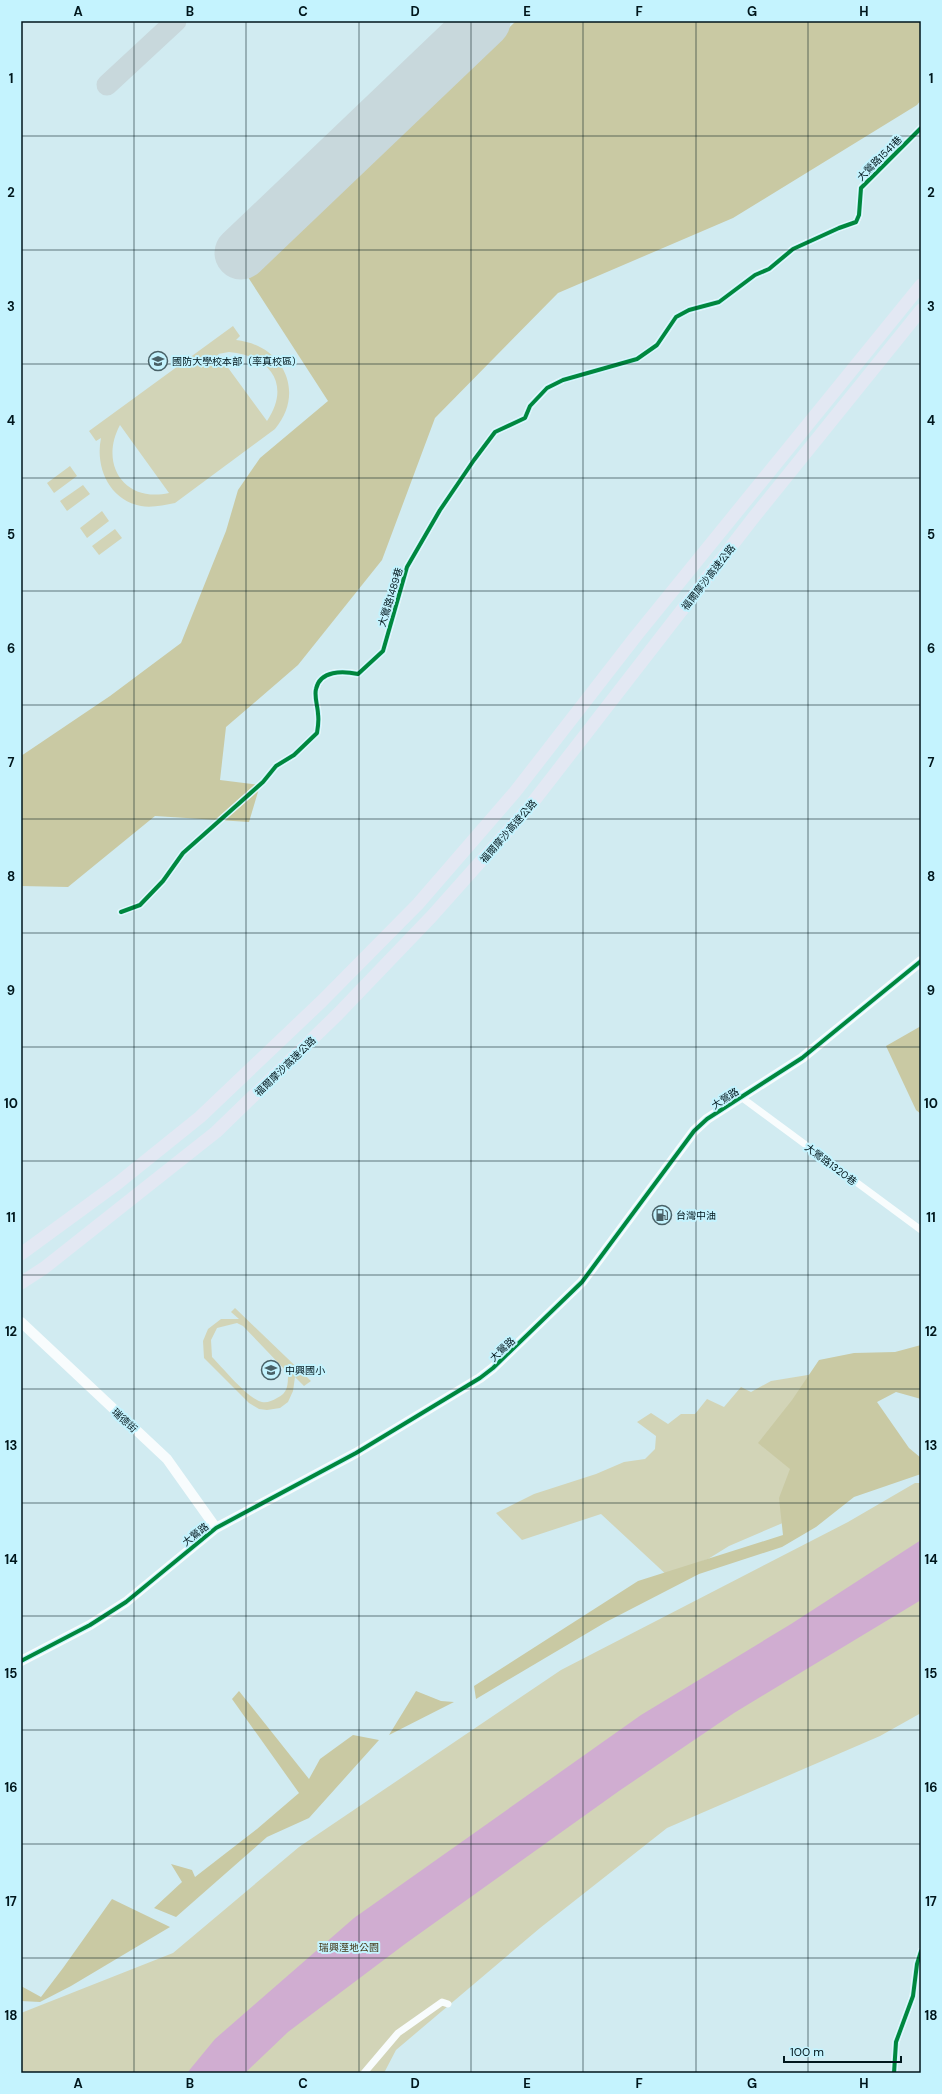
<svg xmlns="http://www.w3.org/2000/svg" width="942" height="2094" viewBox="0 0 942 2094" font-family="'DM Sans','Noto Sans TC',sans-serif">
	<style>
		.green { fill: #d2d4b7; fill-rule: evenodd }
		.forest { fill: #c9c9a3 }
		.water { fill: #d0add1 }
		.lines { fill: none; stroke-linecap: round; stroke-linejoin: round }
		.taxiway { stroke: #c8d8dc; stroke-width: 21 }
		.runway { stroke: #c8d8dc; stroke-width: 53 }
		.street { stroke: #f8fcfd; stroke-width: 7 }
		.secondary { stroke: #f8fcfd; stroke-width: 10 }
		.highway { stroke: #e3e8f3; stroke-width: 13 }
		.cycleway-casing { stroke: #c4f3fe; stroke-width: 6 }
		.cycleway { stroke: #00873e; stroke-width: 4 }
		.grid { fill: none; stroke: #00161c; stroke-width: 1; stroke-opacity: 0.55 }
		.labels { text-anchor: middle; stroke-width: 4; stroke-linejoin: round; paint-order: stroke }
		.street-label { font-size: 10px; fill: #00161c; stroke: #c4f3fe }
		.poi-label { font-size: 10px; fill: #00161c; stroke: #c4f3fe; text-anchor: start }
		.park-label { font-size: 10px; fill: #433919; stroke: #c4f3fe }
		.neatline { fill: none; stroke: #00161c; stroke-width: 1.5 }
		.grid-label { font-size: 13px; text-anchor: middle; font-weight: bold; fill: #00161c }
	</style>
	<rect width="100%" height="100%" fill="#d1ebf1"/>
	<!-- green -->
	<path class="green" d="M233,326L240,336L236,340C283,345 306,392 275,429L175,503C164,505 152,508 141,506C109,500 95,467 101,438L96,441L89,431ZM229,352C269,355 292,384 267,421L218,354ZM120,425L169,493C124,503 99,464 120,425Z
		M70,466L77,476L54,493L47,483Z
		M83,485L90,494L67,511L60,501Z
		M102,511L109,521L87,538L80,528Z
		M115,529L122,538L99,555L92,546Z
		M235,1308L311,1381L304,1386L295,1377L293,1391L288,1402L280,1408L267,1410L259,1409L249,1403L204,1358L203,1341L208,1329L221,1319H239L231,1312ZM237,1323L243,1326L288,1373C288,1385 288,1393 277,1398C272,1401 267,1403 262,1402C249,1400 222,1367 212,1357L211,1340L217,1328Z
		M820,1373L806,1513L729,1546L708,1559L686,1567L670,1578L601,1514L522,1540L496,1513L534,1494L596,1474L624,1462L645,1459L655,1449L656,1436L637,1422L651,1413L668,1424L681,1414H695L707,1399L724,1407L741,1387L751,1392L771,1381Z
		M915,1483H921V1713L880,1736L667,1828L540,1928L396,2050L384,2073H21V2013L173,1953L299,1847L561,1670L848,1522Z"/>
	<!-- forest -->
	<path class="forest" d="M516,21H921V100L917,105L733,218L558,293L435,418L382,560L298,665L226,727L220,780L260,785L249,822L155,816L68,887L21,886V756L110,696L181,643L226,531L238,490L260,458L328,401L244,271L405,128Z
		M921,1026V1114L916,1110L886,1046Z
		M921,1345V1399L896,1392L877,1402L909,1448L921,1458V1474L854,1497L816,1527L782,1547L699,1574L606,1622L476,1699L474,1686L638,1581L783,1535L779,1498L790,1469L758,1443L792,1400L819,1360L854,1353L895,1352Z
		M239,1691L309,1779L320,1759L353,1735L379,1740L309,1818L267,1837L176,1917L154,1908L182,1882L171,1864L192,1870L195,1877L257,1829L299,1793L232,1699Z
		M416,1691L441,1701L454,1702L389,1735Z
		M112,1899L170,1927L71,1986L40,2002L21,2001V1986L41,1997L63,1968Z"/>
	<!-- water -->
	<path class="water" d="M921,1540V1600L734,1713L619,1791L405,1944L288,2032L245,2073H187L215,2039L354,1918L641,1715L791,1624Z"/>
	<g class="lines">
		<!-- taxiway -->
		<path class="taxiway" d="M107,85L176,21"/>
		<!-- runway -->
		<path class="runway" d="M241,253L484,21"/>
		<!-- street -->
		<path class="street" d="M121,912L140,905L163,881L183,853L263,782L276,766L294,755L317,733C318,727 319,720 318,714C318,707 314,697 316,689C320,670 343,671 358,674L383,651L407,567L440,510L474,460L495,432L525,418L530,406L547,388L563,380L637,359L657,345L676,317L689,310L719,302L755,275L769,269L793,249L839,228L856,222L859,215L861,188L921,128
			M741,1097L921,1230
			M364,2073L398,2033L442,2002L448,2004
			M894,2073L896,2042L913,1996L917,1964L921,1951"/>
		<!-- secondary -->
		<path class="secondary" d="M21,1322L167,1459L216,1528
			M21,1661L90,1625L126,1602L216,1528L356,1453L480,1378L493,1368L582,1282L694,1131L707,1119L802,1058L921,961"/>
		<!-- highway -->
		<path class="highway" d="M21,1254L118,1183L200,1117L322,1001L418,904L515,792L636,636L921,285
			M21,1283L44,1268L216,1132L338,1014L432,916L530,806L754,517L921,310"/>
		<defs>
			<path id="cycleway" d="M121,912L140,905L163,881L183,853L263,782L276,766L294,755L317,733C318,727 319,720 318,714C318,707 314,697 316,689C320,670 343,671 358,674L383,651L407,567L440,510L474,460L495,432L525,418L530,406L547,388L563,380L637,359L657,345L676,317L689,310L719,302L755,275L769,269L793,249L839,228L856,222L859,215L861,188L921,128
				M21,1661L90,1625L126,1602L216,1528L356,1453L480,1378L493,1368L582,1282L694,1131L707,1119L802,1058L921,961
				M894,2073L896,2042L913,1996L917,1964L921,1951"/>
		</defs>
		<!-- cycleway casing -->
		<use href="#cycleway" class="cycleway-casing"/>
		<!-- cycleway -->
		<use href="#cycleway" class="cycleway"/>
	</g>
	<!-- grid -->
	<path class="grid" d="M134,21V2073M246,21V2073M359,21V2073M471,21V2073M583,21V2073M696,21V2073M808,21V2073M21,136H921M21,250H921M21,364H921M21,478H921M21,591H921M21,705H921M21,819H921M21,933H921M21,1047H921M21,1161H921M21,1275H921M21,1389H921M21,1503H921M21,1616H921M21,1730H921M21,1844H921M21,1958H921"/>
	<!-- icons -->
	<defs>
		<symbol id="university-ring" viewBox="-11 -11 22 22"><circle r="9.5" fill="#c4f3fe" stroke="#496167" stroke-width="1.5"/><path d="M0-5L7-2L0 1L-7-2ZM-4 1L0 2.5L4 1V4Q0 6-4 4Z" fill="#496167"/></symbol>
		<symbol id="fuel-ring" viewBox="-11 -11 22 22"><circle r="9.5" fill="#c4f3fe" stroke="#496167" stroke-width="1.5"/><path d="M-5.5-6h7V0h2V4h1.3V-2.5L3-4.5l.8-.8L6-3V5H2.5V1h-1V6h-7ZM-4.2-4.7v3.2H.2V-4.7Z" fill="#496167"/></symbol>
		<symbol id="school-ring" viewBox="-11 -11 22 22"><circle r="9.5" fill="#c4f3fe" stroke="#496167" stroke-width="1.5"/><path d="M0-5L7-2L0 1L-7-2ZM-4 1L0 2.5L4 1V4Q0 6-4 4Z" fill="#496167"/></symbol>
	</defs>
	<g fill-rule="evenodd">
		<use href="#university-ring" x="147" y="350" width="22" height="22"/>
		<use href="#fuel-ring" x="651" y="1204" width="22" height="22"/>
		<use href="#school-ring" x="260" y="1359" width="22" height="22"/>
	</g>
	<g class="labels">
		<!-- street labels -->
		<g class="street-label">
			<text transform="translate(879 158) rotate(-45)" y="4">大鶯路1541巷</text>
			<text transform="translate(708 577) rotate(-52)" y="4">福爾摩沙高速公路</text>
			<text transform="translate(390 597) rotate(-73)" y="4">大鶯路1489巷</text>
			<text transform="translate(508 831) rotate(-49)" y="4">福爾摩沙高速公路</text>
			<text transform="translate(285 1066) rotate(-44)" y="4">福爾摩沙高速公路</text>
			<text transform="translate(725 1098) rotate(-33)" y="4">大鶯路</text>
			<text transform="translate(831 1164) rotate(37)" y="4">大鶯路1320巷</text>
			<text transform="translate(502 1349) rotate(-43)" y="4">大鶯路</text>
			<text transform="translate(125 1420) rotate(43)" y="4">瑞德街</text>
			<text transform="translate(195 1534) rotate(-38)" y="4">大鶯路</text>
		</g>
		<!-- poi labels -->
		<g class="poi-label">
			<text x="172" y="365">國防大學校本部（率真校區）</text>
			<text x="676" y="1219">台灣中油</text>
			<text x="285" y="1374">中興國小</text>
		</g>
		<!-- park labels -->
		<g class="park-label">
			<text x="349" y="1951">瑞興溼地公園</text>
		</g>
	</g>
	<!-- border -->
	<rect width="942" height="2094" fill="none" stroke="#c4f3fe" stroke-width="44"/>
	<!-- scale -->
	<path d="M784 2056v6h117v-6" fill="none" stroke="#00161c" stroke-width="2"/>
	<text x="790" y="2056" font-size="12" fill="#00161c" stroke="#c4f3fe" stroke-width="3" paint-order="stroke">100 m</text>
	<rect x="22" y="22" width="898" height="2050" class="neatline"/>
	<g class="grid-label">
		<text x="78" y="16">A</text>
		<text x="190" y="16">B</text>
		<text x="303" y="16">C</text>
		<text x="415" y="16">D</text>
		<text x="527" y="16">E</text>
		<text x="639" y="16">F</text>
		<text x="752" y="16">G</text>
		<text x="864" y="16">H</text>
		<text x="11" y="83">1</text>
		<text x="931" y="83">1</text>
		<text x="11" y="197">2</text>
		<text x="931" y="197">2</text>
		<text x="11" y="311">3</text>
		<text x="931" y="311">3</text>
		<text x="11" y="425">4</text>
		<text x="931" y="425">4</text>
		<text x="11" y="539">5</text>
		<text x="931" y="539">5</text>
		<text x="11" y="653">6</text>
		<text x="931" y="653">6</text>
		<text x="11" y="767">7</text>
		<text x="931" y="767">7</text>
		<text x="11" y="881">8</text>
		<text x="931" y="881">8</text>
		<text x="11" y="995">9</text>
		<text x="931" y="995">9</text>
		<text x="11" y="1108">10</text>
		<text x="931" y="1108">10</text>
		<text x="11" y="1222">11</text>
		<text x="931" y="1222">11</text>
		<text x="11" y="1336">12</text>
		<text x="931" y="1336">12</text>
		<text x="11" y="1450">13</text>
		<text x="931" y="1450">13</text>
		<text x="11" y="1564">14</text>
		<text x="931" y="1564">14</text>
		<text x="11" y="1678">15</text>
		<text x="931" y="1678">15</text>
		<text x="11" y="1792">16</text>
		<text x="931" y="1792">16</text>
		<text x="11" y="1906">17</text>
		<text x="931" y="1906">17</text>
		<text x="11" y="2020">18</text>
		<text x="931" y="2020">18</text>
		<text x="78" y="2088">A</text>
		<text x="190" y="2088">B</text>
		<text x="303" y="2088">C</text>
		<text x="415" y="2088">D</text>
		<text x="527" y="2088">E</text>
		<text x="639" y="2088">F</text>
		<text x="752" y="2088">G</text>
		<text x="864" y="2088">H</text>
	</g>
</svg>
